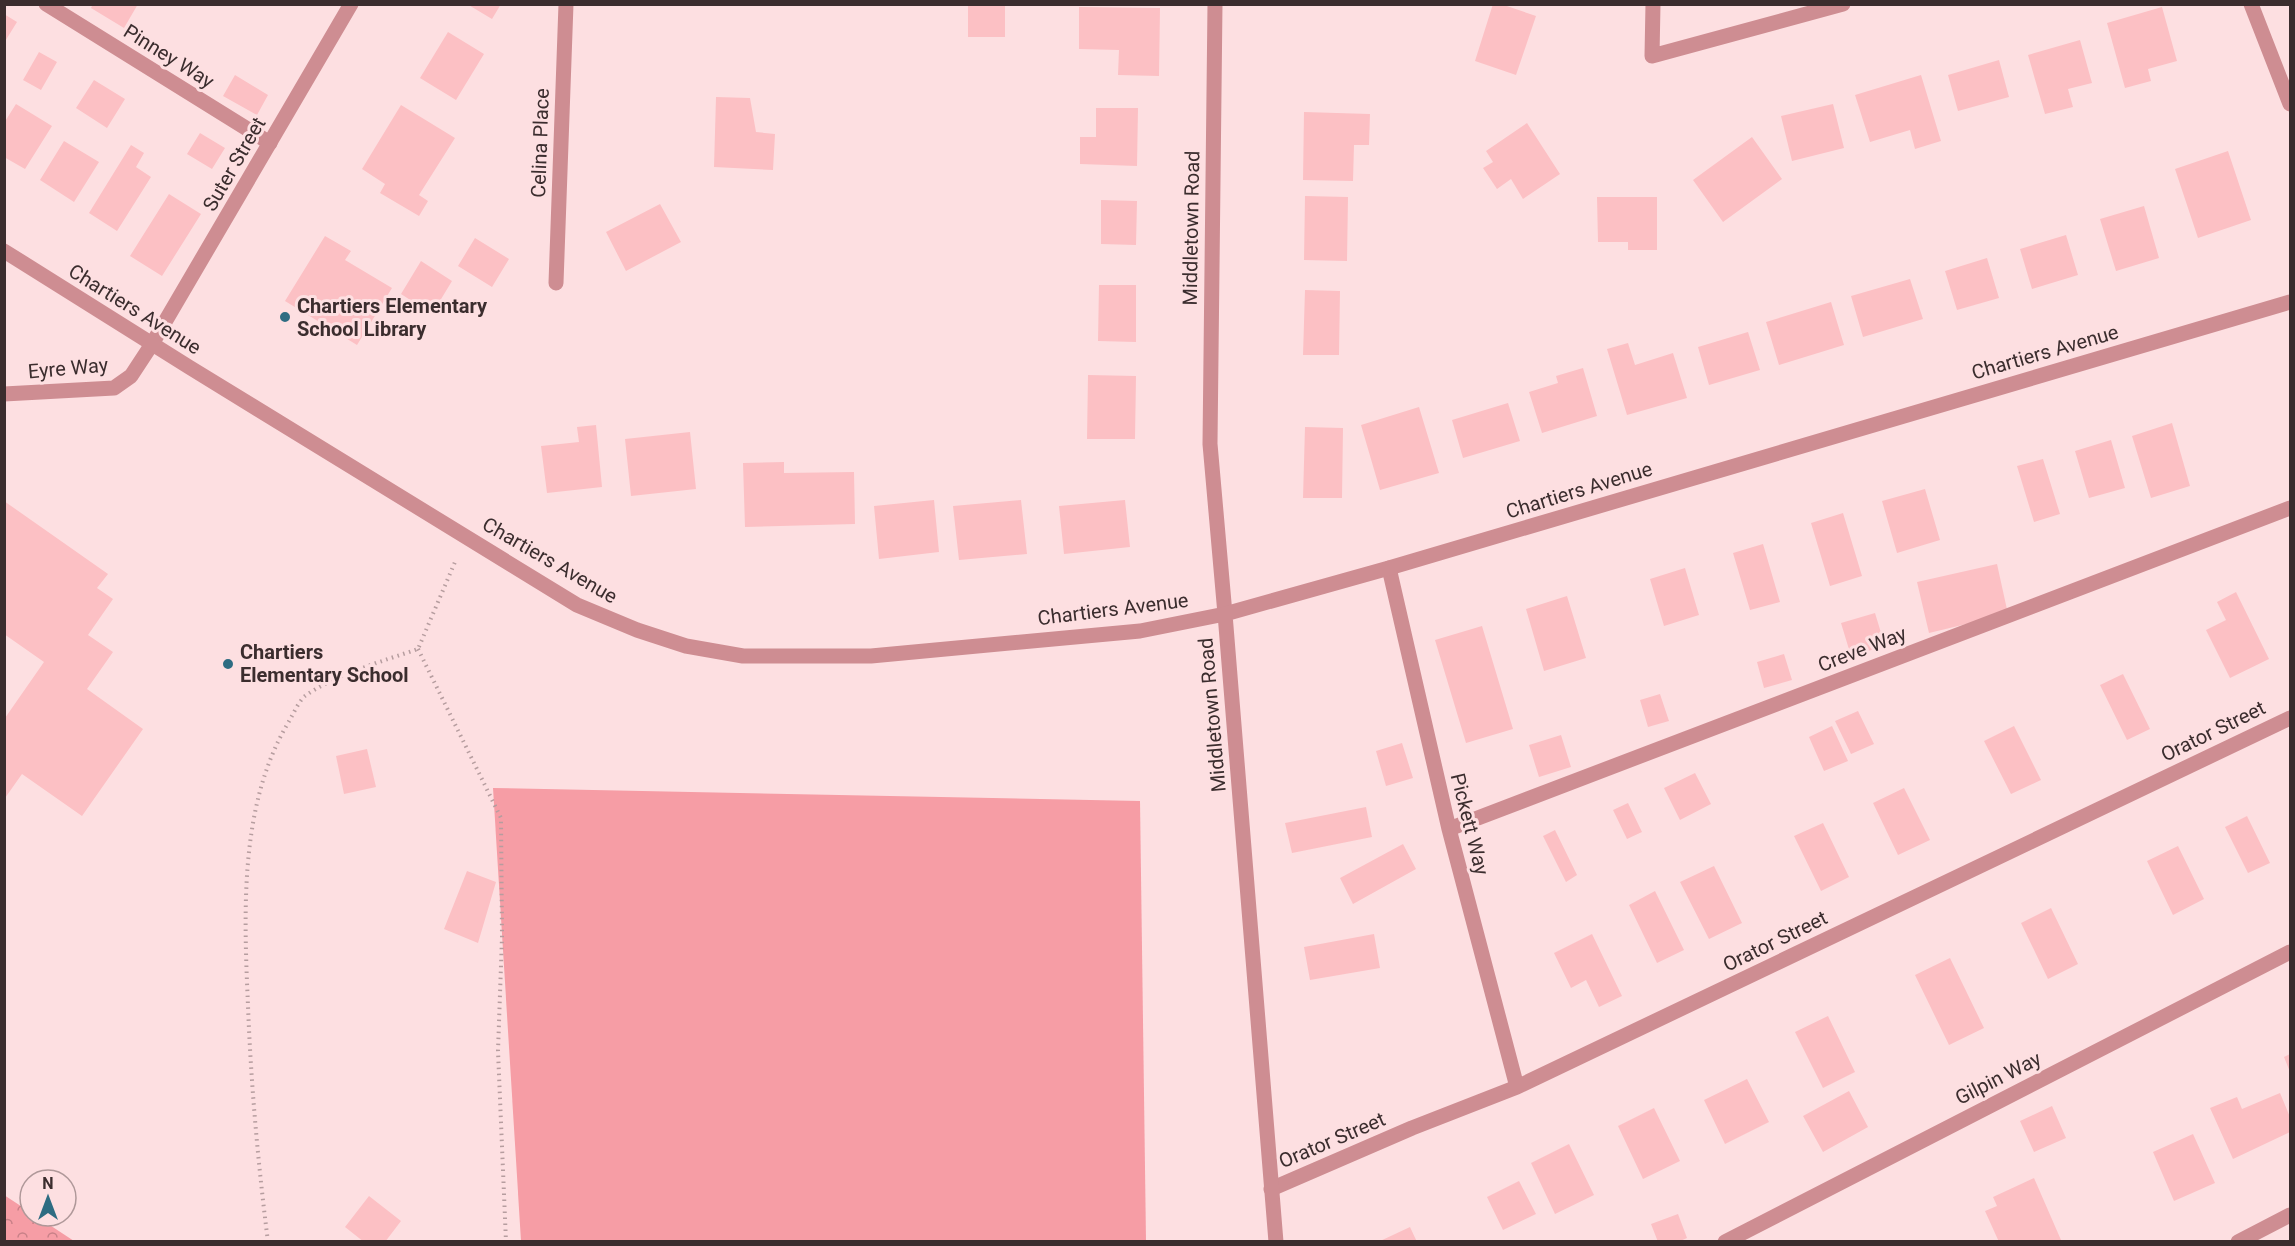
<svg xmlns="http://www.w3.org/2000/svg" width="2295" height="1246" viewBox="0 0 2295 1246" font-family="Roboto,sans-serif">
	<style>
		.forest { fill: url(#forest-crowns) }
		.pitch { fill: #f69da5 }
		.building { fill: #fcc0c4 }
		.lines { fill: none; stroke-linecap: round; stroke-linejoin: round }
		.path { stroke: #b69d9f; stroke-width: 4; stroke-dasharray: 1.5 4.5; stroke-linecap: butt }
		.service { stroke: #ce8d92; stroke-width: 15 }
		.minor { stroke: #ce8d92; stroke-width: 15 }
		.tertiary { stroke: #ce8d92; stroke-width: 15 }
		.poi-dot { fill: #2e6c82; stroke: #fddfe1; stroke-width: 2 }
		.labels { text-anchor: middle; stroke-width: 6; stroke-linejoin: round; paint-order: stroke }
		.street-label { font-size: 20px; fill: #3b2d2e; stroke: #fddfe1 }
		.poi-label { font-size: 20px; font-weight: bold; fill: #3b2d2e; stroke: #fddfe1; text-anchor: start }
	</style>
	<defs>
		<pattern id="forest-crowns" width="20" height="18" patternUnits="userSpaceOnUse" patternTransform="scale(1.5)"><rect width="20" height="18" fill="#f69da5"/><path d="M2 6a3 3 0 1 1 6 0M12 15a3 3 0 1 1 6 0" fill="none" stroke="#c88087"/></pattern>
	</defs>
	<rect width="100%" height="100%" fill="#fddfe1"/>
	<!-- forest -->
	<path class="forest" d="M4,1195L30,1212V1216H36L74,1241H5Z"/>
	<!-- pitch -->
	<path class="pitch" d="M493,788L1140,801L1146,1241H521Z"/>
	<!-- building -->
	<path class="building" d="M93,4H138L124,28L91,8Z
		M467,4H501L492,19Z
		M968,4H1005V37H968Z
		M1493,4H1501L1536,16L1516,75L1475,61Z
		M1079,7L1160,8L1159,76L1118,75L1119,50L1079,49Z
		M2162,7L2177,61L2148,69L2151,81L2125,88L2107,23Z
		M4,14L17,22L4,43Z
		M448,32L484,54L456,100L420,78Z
		M2080,40L2092,83L2068,89L2073,107L2045,114L2028,55Z
		M39,52L57,62L41,90L23,80Z
		M1999,60L2009,97L1958,111L1948,75Z
		M235,75L268,95L257,115L223,96Z
		M1921,75L1941,141L1915,149L1910,130L1870,142L1855,95Z
		M94,80L125,99L107,128L76,108Z
		M716,97L750,98L756,132L775,134L773,170L714,167Z
		M16,104L52,126L25,169L4,157V123Z
		M1833,104L1844,148L1792,161L1781,116Z
		M401,105L455,138L419,195L428,201L419,216L380,193L385,184L362,169Z
		M1096,108H1138L1137,166L1080,164V137H1096Z
		M1304,112L1370,114L1369,145H1354L1353,181L1303,180Z
		M1527,123L1560,174L1523,199L1511,179L1497,189L1483,168L1493,162L1486,151Z
		M200,133L225,148L212,169L187,154Z
		M1752,137L1782,179L1723,222L1693,180Z
		M64,141L99,162L74,202L40,180Z
		M131,145L144,153L136,167L151,177L117,231L89,213Z
		M2228,151L2251,220L2198,238L2175,169Z
		M169,194L201,214L162,276L130,256Z
		M1305,196L1348,197L1347,261L1304,260Z
		M1597,197H1657V250H1628V242H1598Z
		M1101,200L1137,201L1136,245L1101,244Z
		M660,204L681,242L626,271L606,232Z
		M2144,206L2159,258L2116,271L2100,219Z
		M2066,235L2078,275L2032,289L2020,249Z
		M325,236L351,251L345,260L392,288L357,345L285,301Z
		M475,238L509,259L492,287L458,266Z
		M1987,258L1999,298L1957,310L1945,271Z
		M421,261L452,281L432,314L401,294Z
		M1910,279L1923,319L1863,337L1851,296Z
		M1099,285H1136V342L1098,341Z
		M1305,290L1340,291L1339,355H1303Z
		M1831,302L1844,345L1779,365L1766,322Z
		M1748,332L1760,370L1709,385L1698,347Z
		M1628,343L1635,365L1673,353L1687,398L1627,415L1607,349Z
		M1583,368L1597,416L1542,433L1529,392L1558,383L1556,376Z
		M1088,375L1136,376L1135,439H1087Z
		M1508,403L1520,441L1463,458L1452,420Z
		M1419,407L1439,473L1380,490L1361,425Z
		M2172,423L2190,486L2151,498L2132,436Z
		M596,425L602,487L547,493L541,446L579,442L577,427Z
		M1305,427L1343,428L1342,498H1303Z
		M690,432L696,489L631,496L625,439Z
		M2111,440L2125,488L2089,498L2075,451Z
		M2043,459L2060,514L2034,522L2017,466Z
		M784,462V473L854,472L855,524L745,527L743,463Z
		M1925,489L1940,540L1897,553L1882,501Z
		M934,500L939,552L879,559L874,506Z
		M1021,500L1027,554L959,560L953,506Z
		M1125,500L1130,547L1064,554L1059,506Z
		M4,501L108,574L97,588L113,599L88,635L113,652L87,689L143,729L82,816L22,774L5,798V718L44,662L4,634Z
		M1843,513L1862,576L1830,586L1811,523Z
		M1763,544L1780,602L1750,610L1733,553Z
		M1997,564L2008,614L1929,633L1917,582Z
		M1685,568L1699,615L1664,626L1650,579Z
		M2236,592L2269,659L2230,678L2206,630L2226,620L2217,602Z
		M1567,596L1586,658L1544,671L1526,609Z
		M1875,613L1885,646L1851,656L1841,623Z
		M1482,626L1513,729L1466,743L1435,640Z
		M1784,654L1792,680L1764,688L1757,662Z
		M2123,674L2150,729L2127,740L2100,685Z
		M1660,694L1669,721L1648,727L1640,700Z
		M1858,711L1874,744L1851,754L1835,721Z
		M1832,726L1848,761L1824,771L1809,737Z
		M2014,726L2041,780L2011,794L1984,741Z
		M1561,735L1571,767L1539,777L1529,745Z
		M1402,743L1413,778L1386,786L1376,751Z
		M367,749L376,787L344,794L336,756Z
		M1695,773L1711,804L1680,820L1664,788Z
		M1904,788L1930,840L1898,855L1873,803Z
		M1628,803L1642,832L1627,839L1613,810Z
		M1366,807L1372,837L1292,853L1285,823Z
		M2247,816L2270,863L2248,873L2225,827Z
		M1823,823L1849,877L1821,891L1794,836Z
		M1555,830L1577,875L1566,882L1543,836Z
		M1403,844L1416,869L1353,904L1340,878Z
		M2178,846L2204,899L2173,915L2147,861Z
		M1714,866L1742,923L1709,939L1680,882Z
		M467,871L496,882L478,943L444,929Z
		M1655,891L1684,950L1657,963L1629,905Z
		M2051,908L2078,964L2048,979L2021,923Z
		M1374,934L1380,968L1310,980L1304,947Z
		M1592,934L1622,996L1599,1007L1586,980L1571,988L1554,953Z
		M1950,958L1984,1028L1949,1045L1915,975Z
		M1828,1016L1855,1072L1823,1088L1795,1032Z
		M2290,1054V1072L2284,1057Z
		M1747,1079L1769,1122L1725,1144L1704,1100Z
		M1849,1091L1868,1127L1823,1152L1803,1116Z
		M2280,1093L2290,1117V1132L2233,1159L2210,1108L2237,1097L2242,1109Z
		M2052,1106L2066,1138L2034,1152L2020,1121Z
		M1654,1108L1680,1161L1643,1179L1618,1126Z
		M2193,1134L2215,1183L2174,1201L2153,1152Z
		M1569,1144L1594,1195L1555,1214L1531,1163Z
		M2034,1178L2061,1240L2057,1242H1999L1985,1211L1997,1206L1993,1197Z
		M1519,1181L1536,1214L1503,1230L1487,1197Z
		M369,1196L401,1221L385,1242H364L345,1227Z
		M1678,1214L1687,1238L1678,1242H1658L1651,1224Z
		M1410,1227L1417,1242H1378Z"/>
	<g class="lines">
		<!-- path -->
		<path class="path" d="M418,649L501,818L502,937L498,1051L506,1242
			M268,1242C258,1163 251,1085 248,1006C244,913 239,806 288,723C293,715 298,702 305,696C334,675 383,661 418,649L455,562"/>
		<!-- service -->
		<path class="service" d="M46,4L270,143"/>
		<!-- minor -->
		<path class="minor" d="M1215,4L1210,444L1225,614
			M1653,4L1652,56L1843,4
			M2251,4L2290,104
			M556,283L566,4
			M4,394L114,388L131,376L152,344L351,4
			M1389,568L1449,829L1517,1087
			M1449,829L2290,508
			M1271,1189L1412,1128L1517,1087L2290,718
			M1725,1242L2290,952
			M2238,1242L2290,1215"/>
		<!-- tertiary -->
		<path class="tertiary" d="M4,251L189,367L577,605L637,630L686,646L743,656H871L1140,631L1225,614L1389,568L2290,302
			M1225,614L1276,1242"/>
	</g>
	<!-- markers -->
	<g class="poi-dot">
		<circle cx="285" cy="317" r="6"/>
		<circle cx="228" cy="664" r="6"/>
	</g>
	<g class="labels">
		<!-- street labels -->
		<g class="street-label">
			<text transform="translate(169 56) rotate(32)" y="7">Pinney Way</text>
			<text transform="translate(540 143) rotate(-88)" y="7">Celina Place</text>
			<text transform="translate(234 164) rotate(-60)" y="7">Suter Street</text>
			<text transform="translate(1191 228) rotate(-89)" y="7">Middletown Road</text>
			<text transform="translate(135 309) rotate(32)" y="7">Chartiers Avenue</text>
			<text transform="translate(2045 352) rotate(-16)" y="7">Chartiers Avenue</text>
			<text transform="translate(68 368) rotate(-5)" y="7">Eyre Way</text>
			<text transform="translate(1579 490) rotate(-17)" y="7">Chartiers Avenue</text>
			<text transform="translate(550 560) rotate(30)" y="7">Chartiers Avenue</text>
			<text transform="translate(1113 609) rotate(-7)" y="7">Chartiers Avenue</text>
			<text transform="translate(1862 649) rotate(-21)" y="7">Creve Way</text>
			<text transform="translate(1212 715) rotate(-95)" y="7">Middletown Road</text>
			<text transform="translate(2213 731) rotate(-26)" y="7">Orator Street</text>
			<text transform="translate(1470 824) rotate(76)" y="7">Pickett Way</text>
			<text transform="translate(1775 941) rotate(-26)" y="7">Orator Street</text>
			<text transform="translate(1998 1078) rotate(-27)" y="7">Gilpin Way</text>
			<text transform="translate(1332 1140) rotate(-23)" y="7">Orator Street</text>
		</g>
		<!-- poi labels -->
		<g class="poi-label">
			<text x="297" y="313">Chartiers Elementary<tspan x="297" dy="23">School Library</tspan></text>
			<text x="240" y="659">Chartiers<tspan x="240" dy="23">Elementary School</tspan></text>
		</g>
	</g>
	<!-- border -->
	<rect width="2295" height="1246" fill="none" stroke="#3b2d2e" stroke-width="12"/>
	<!-- north arrow -->
	<g transform="translate(48 1198)"><circle r="28" fill="#fddfe1" stroke="#af9899" stroke-width="1.5"/>
	<path d="M0-4.5L10 22L0 15L-10 22Z" fill="#2e6c82"/>
	<text y="-9" font-size="16" font-weight="bold" text-anchor="middle" fill="#3b2d2e">N</text>
	</g>
</svg>
